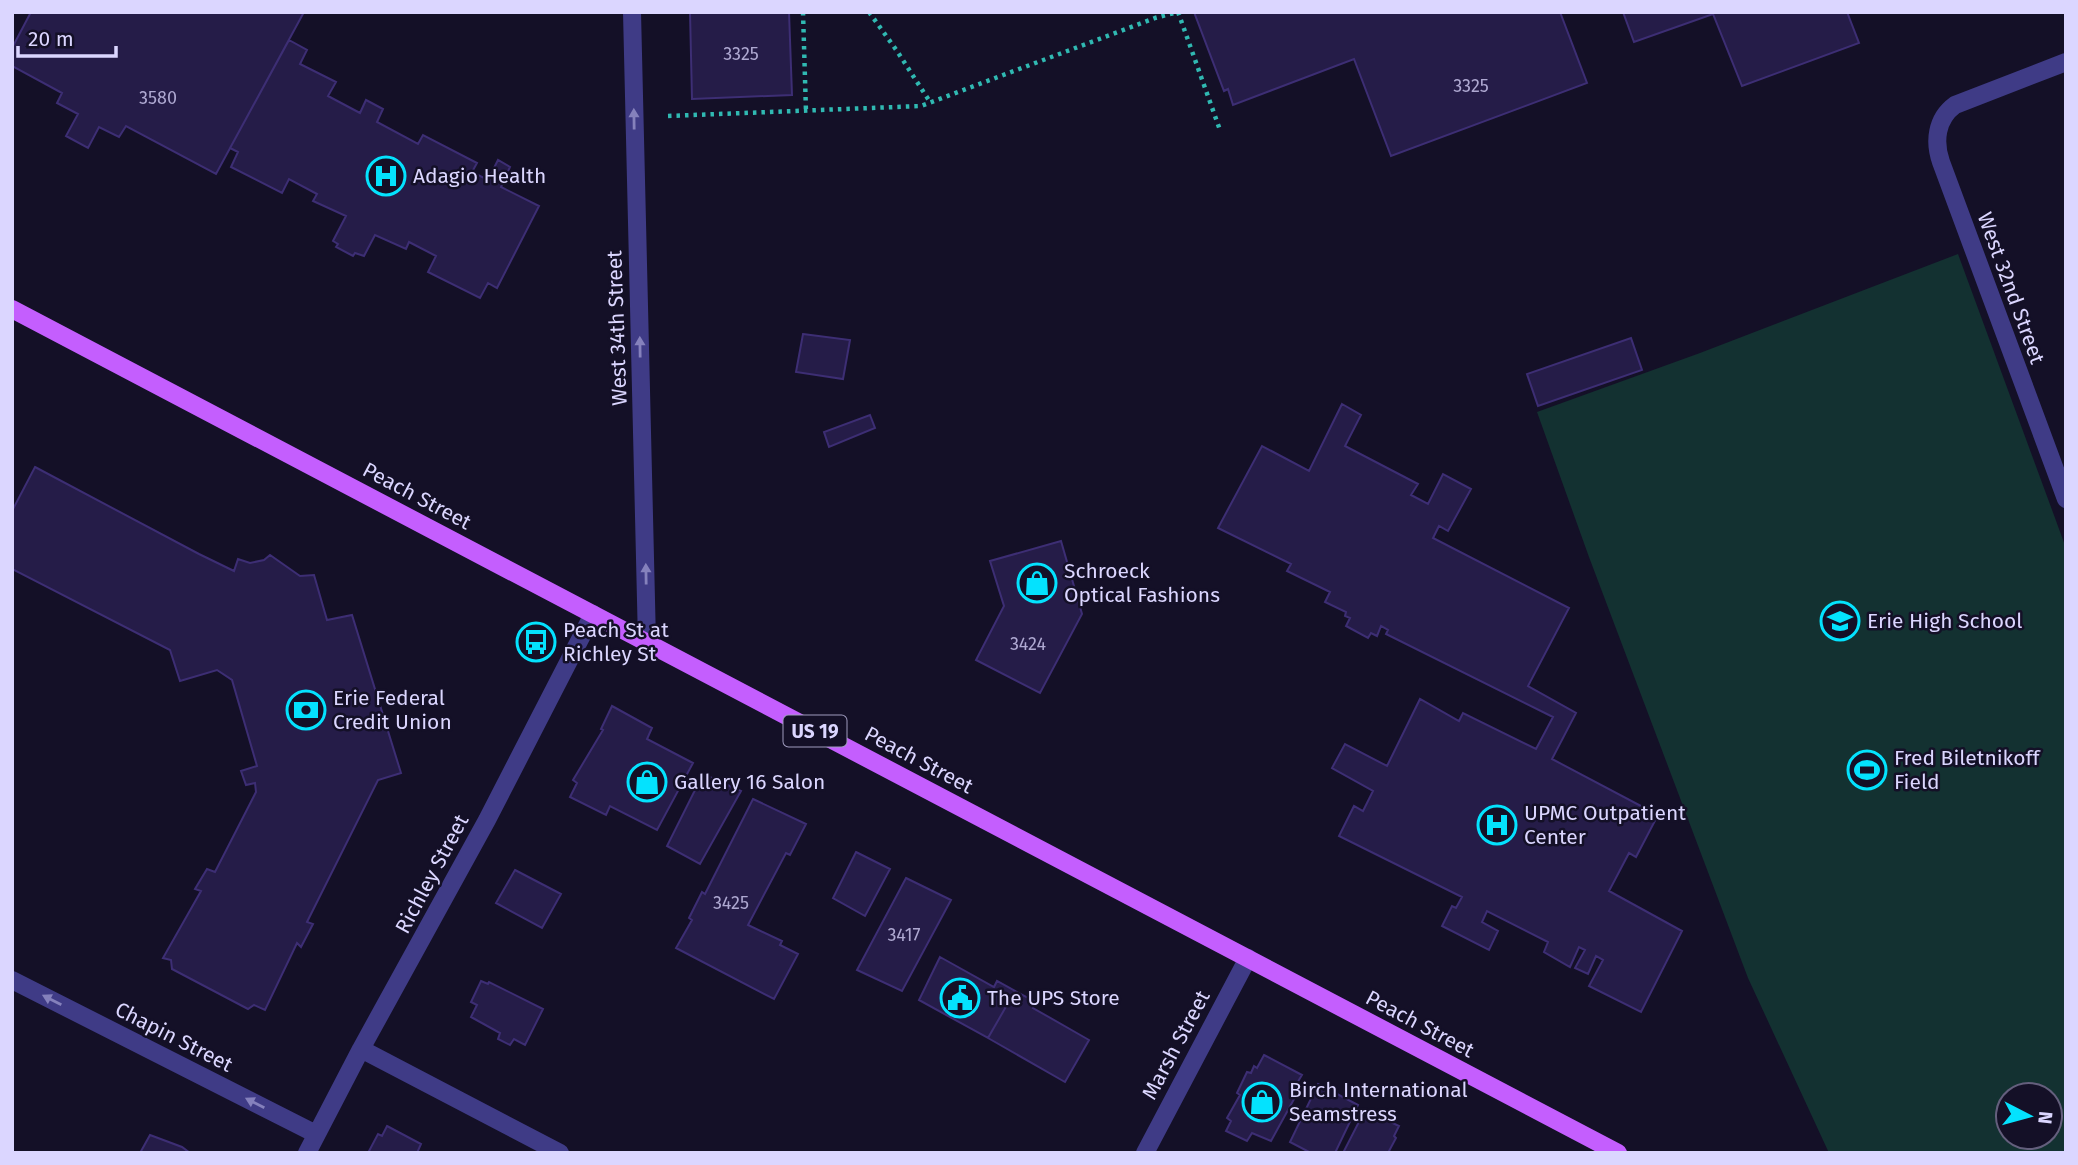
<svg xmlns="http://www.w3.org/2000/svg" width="2078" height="1165" viewBox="0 0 2078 1165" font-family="'Fira Sans',sans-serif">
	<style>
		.green { fill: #133131; fill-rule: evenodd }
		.building { fill: #251c48; stroke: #3d2e74; stroke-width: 2 }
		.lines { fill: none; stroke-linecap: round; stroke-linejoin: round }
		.path { stroke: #30b9b2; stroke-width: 4.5; stroke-dasharray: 3.5 5; stroke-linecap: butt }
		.street { stroke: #3f3b86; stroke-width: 18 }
		.primary { stroke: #c45efe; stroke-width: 18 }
		.oneway { fill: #8581bc }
		.labels { text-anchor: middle; stroke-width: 5; stroke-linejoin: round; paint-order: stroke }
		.number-label { font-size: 18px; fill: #aea8d1 }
		.shield { fill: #141027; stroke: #9f9bbe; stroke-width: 2 }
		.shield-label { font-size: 19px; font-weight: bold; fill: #dbd6ff }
		.poi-label { font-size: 21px; fill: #dbd6ff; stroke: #141027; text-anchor: start }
		.street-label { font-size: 21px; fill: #dbd6ff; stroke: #141027 }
	</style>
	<rect width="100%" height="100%" fill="#141027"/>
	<!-- green -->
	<path class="green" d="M1958,254L2066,548V1153H1829L1748,978L1589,557L1537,412L1700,353ZM2008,1095H2050V1137H2008Z"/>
	<!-- building -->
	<path class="building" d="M31,12H304L216,174L126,126L119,137L99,127L88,148L66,136L78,114L57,103L62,93L12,66V48Z
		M690,12H789L792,95L692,99Z
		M1194,12H1560L1587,83L1391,156L1354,59L1233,105L1228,89L1224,91Z
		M1623,12H1847L1859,43L1742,86L1713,14L1634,42Z
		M289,40L307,50L300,64L336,82L328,96L360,113L366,100L383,109L377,122L418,144L423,135L477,163L472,172L488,180L498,160L510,167L501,187L539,206L497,288L488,283L480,298L428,272L436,256L409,242L406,249L375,235L364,256L355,253L353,256L336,247L338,244L333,241L346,216L313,201L317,194L289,179L282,193L231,167L238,152L230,148Z
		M803,334L850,340L843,379L796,372Z
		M1631,338L1642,370L1538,406L1527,374Z
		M1342,404L1361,415L1345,446L1418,484L1411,495L1428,504L1443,474L1471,489L1448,531L1439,526L1433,538L1569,608L1528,686L1576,713L1552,759L1658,815L1636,857L1629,853L1609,891L1682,931L1641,1012L1589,986L1603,960L1596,956L1588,974L1575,968L1585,950L1579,947L1570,967L1544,952L1548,942L1487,911L1482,922L1498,931L1489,950L1442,926L1452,906L1456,908L1462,897L1339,836L1354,806L1363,811L1373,791L1332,768L1345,744L1387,766L1420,699L1459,721L1463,713L1536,749L1553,717L1386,634L1388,630L1381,626L1377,636L1371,633L1368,638L1346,626L1350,618L1345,616L1346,612L1325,602L1330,592L1287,571L1291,564L1218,528L1262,446L1309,471Z
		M870,415L875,428L829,447L824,432Z
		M35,467L199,554L234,571L238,559L250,563L264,560L270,555L300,576L314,575L327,620L352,615L401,773L378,780L307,922L313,924L301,947L297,943L265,1010L254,1005L248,1009L172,969L171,960L163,958L201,891L195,889L207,869L215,872L256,792L255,783L246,785L241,771L257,766L232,680L217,670L180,681L170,650L12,569V511Z
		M1061,541L1082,614L1040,693L976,660L1004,606L990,561Z
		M612,706L652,728L647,739L693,763L657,830L610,806L606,815L570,797L577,783L573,780L603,730L601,729Z
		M703,774L741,791L700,864L667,846Z
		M753,799L806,824L790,855L786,853L748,925L782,941L780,945L798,954L774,999L676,948L692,920L689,918L702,892L705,894Z
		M856,852L890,869L865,916L833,898Z
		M515,870L561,894L542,928L496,903Z
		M906,878L951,900L902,991L857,970Z
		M940,957L994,987L997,981L1015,991L988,1038L919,1000Z
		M481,981L488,984L489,982L543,1009L525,1045L514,1039L510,1045L498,1039L500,1033L471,1017L477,1005L471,1002Z
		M1015,991L1036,1002L1033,1008L1089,1040L1065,1082L988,1038Z
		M1264,1055L1302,1075L1294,1088L1299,1090L1271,1141L1252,1133L1247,1141L1226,1131L1231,1121L1227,1118L1240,1095L1237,1093L1247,1072L1251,1073L1254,1066L1257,1068Z
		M1318,1084L1358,1105L1335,1153H1311L1290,1142Z
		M1365,1110L1399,1126L1394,1136L1396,1138L1388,1153H1343Z
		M387,1126L421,1144L417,1153H368L378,1134L382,1136Z
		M150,1135L182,1147L190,1153H140Z"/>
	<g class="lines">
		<!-- path -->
		<path class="path" d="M803,12L806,112
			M869,12L897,51L930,102
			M668,116L921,106L1155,18L1178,12L1220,130"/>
		<!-- street -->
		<path class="street" d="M632,12L647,642
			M2066,62L1955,105C1936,119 1934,142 1941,162L2066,499
			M12,980L316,1134
			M361,1049L560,1153
			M307,1153L361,1049L487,820L593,614
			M1145,1153L1248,958"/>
		<!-- primary -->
		<path class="primary" d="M12,309L1618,1153"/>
	</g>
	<!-- one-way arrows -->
	<defs><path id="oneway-solid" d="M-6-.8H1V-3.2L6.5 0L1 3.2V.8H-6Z" transform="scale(1.75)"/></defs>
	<g class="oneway">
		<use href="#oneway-solid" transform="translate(634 119) rotate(-91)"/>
		<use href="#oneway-solid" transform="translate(640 347) rotate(-91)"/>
		<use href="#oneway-solid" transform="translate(646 574) rotate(-91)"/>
		<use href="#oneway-solid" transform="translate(52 1000) rotate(-153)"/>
		<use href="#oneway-solid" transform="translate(255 1103) rotate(-153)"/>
	</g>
	<!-- icons -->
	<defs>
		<symbol id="hospital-ring" viewBox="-11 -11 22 22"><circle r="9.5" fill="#141027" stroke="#04e2fe" stroke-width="1.5"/><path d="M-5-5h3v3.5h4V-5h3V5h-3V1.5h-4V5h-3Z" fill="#04e2fe"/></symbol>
		<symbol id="shop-ring" viewBox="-11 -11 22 22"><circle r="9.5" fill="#141027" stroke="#04e2fe" stroke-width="1.5"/><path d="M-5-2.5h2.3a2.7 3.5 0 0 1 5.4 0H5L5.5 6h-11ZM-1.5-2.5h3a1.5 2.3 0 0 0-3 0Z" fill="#04e2fe"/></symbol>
		<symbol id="school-ring" viewBox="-11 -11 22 22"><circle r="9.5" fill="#141027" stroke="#04e2fe" stroke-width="1.5"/><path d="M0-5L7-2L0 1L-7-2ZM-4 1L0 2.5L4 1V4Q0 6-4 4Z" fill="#04e2fe"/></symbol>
		<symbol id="bus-ring" viewBox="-11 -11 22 22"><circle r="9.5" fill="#141027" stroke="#04e2fe" stroke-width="1.5"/><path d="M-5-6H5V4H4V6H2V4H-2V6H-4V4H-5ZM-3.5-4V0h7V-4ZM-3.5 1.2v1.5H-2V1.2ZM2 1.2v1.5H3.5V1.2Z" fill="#04e2fe"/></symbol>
		<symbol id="bank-ring" viewBox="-11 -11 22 22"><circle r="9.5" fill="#141027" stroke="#04e2fe" stroke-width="1.5"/><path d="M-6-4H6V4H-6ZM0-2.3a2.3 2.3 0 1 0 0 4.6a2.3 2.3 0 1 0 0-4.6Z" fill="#04e2fe"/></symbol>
		<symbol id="stadium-ring" viewBox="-11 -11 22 22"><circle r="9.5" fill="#141027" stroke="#04e2fe" stroke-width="1.5"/><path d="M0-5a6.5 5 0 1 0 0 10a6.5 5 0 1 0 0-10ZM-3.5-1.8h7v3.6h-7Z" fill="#04e2fe"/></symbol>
		<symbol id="civic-ring" viewBox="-11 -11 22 22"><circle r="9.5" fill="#141027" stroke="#04e2fe" stroke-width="1.5"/><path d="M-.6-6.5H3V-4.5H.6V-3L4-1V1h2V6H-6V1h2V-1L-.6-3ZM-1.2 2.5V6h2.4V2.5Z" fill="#04e2fe"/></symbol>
	</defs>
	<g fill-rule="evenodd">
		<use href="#hospital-ring" x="364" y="154" width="44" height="44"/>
		<use href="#shop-ring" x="1015" y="561" width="44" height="44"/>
		<use href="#school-ring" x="1818" y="599" width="44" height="44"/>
		<use href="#bus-ring" x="514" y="620" width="44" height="44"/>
		<use href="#bank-ring" x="284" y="688" width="44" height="44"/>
		<use href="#stadium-ring" x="1845" y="748" width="44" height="44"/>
		<use href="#shop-ring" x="625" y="760" width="44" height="44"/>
		<use href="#hospital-ring" x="1475" y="803" width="44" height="44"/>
		<use href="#civic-ring" x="938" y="976" width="44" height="44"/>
		<use href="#shop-ring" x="1240" y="1080" width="44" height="44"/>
	</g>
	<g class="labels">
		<!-- number labels -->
		<g class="number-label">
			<text x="741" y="60">3325</text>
			<text x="1471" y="92">3325</text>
			<text x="158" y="104">3580</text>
			<text x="1028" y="650">3424</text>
			<text x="731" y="909">3425</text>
			<text x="904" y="941">3417</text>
		</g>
		<!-- shield labels -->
		<rect class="shield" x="783.5" y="715.5" width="63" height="31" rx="5"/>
		<g class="shield-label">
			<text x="815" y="738">US 19</text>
		</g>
		<!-- poi labels -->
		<g class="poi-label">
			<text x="413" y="183">Adagio Health</text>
			<text x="1064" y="578">Schroeck<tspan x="1064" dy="24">Optical Fashions</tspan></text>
			<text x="1867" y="628">Erie High School</text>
			<text x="563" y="637">Peach St at<tspan x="563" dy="24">Richley St</tspan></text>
			<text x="333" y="705">Erie Federal<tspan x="333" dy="24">Credit Union</tspan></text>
			<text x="1894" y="765">Fred Biletnikoff<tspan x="1894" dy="24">Field</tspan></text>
			<text x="674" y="789">Gallery 16 Salon</text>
			<text x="1524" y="820">UPMC Outpatient<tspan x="1524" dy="24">Center</tspan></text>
			<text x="987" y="1005">The UPS Store</text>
			<text x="1289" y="1097">Birch International<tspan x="1289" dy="24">Seamstress</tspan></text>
		</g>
		<!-- street labels -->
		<g class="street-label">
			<text transform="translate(2011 288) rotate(70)" y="7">West 32nd Street</text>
			<text transform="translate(617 328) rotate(-92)" y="7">West 34th Street</text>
			<text transform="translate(417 496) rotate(28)" y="7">Peach Street</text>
			<text transform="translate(919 760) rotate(28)" y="7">Peach Street</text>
			<text transform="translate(432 874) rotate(-62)" y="7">Richley Street</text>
			<text transform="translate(1420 1024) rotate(28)" y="7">Peach Street</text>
			<text transform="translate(174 1037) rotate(27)" y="7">Chapin Street</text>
			<text transform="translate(1176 1045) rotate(-62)" y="7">Marsh Street</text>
		</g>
	</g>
	<!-- border -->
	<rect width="2078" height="1165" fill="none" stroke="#dbd6ff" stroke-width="28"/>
	<!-- north arrow -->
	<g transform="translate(2029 1116) rotate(96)"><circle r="33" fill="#141027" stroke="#645f7d" stroke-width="2"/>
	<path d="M0-5L12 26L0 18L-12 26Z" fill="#04e2fe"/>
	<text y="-10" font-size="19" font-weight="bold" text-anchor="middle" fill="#dbd6ff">N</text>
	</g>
	<!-- scale -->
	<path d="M18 46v10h98v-10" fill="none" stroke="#dbd6ff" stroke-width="3.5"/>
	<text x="28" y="46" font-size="21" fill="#dbd6ff" stroke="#141027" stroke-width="5" paint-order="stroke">20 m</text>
</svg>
